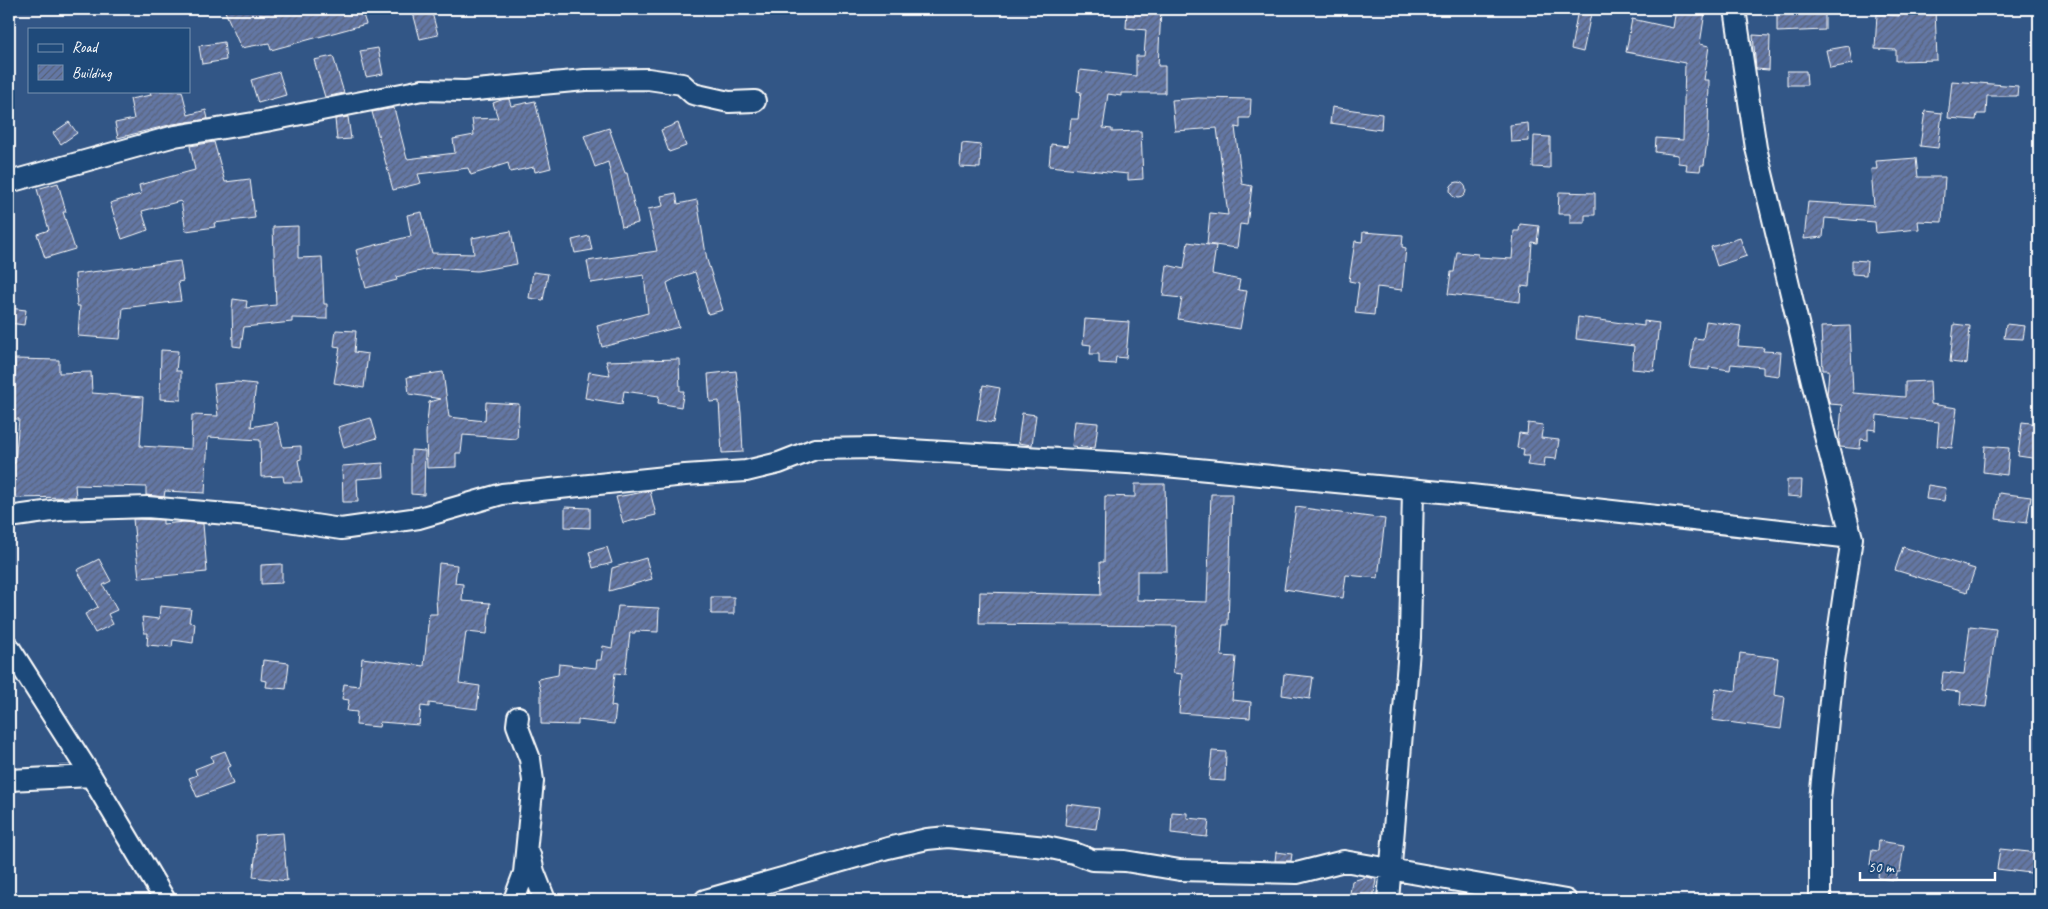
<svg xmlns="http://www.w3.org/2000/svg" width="2048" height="909" viewBox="0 0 2048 909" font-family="Caveat,sans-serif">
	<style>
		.building { fill: url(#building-hatch); stroke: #fff }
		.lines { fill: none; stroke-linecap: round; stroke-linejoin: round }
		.street-casing { stroke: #fff; stroke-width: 24 }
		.street { stroke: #1f4a7a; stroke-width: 20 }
	</style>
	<defs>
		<pattern id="building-hatch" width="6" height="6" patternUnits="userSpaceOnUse" patternTransform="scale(1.25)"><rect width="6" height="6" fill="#6377a5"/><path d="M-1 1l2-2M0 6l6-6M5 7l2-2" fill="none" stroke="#586278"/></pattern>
	</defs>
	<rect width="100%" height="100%" fill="#325686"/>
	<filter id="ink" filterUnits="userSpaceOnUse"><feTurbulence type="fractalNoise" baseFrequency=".02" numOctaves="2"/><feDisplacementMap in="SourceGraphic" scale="10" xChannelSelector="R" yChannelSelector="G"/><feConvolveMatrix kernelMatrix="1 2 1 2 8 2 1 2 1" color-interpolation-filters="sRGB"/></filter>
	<g filter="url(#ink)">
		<!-- building -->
		<path class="building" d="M224,9H361L366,24L271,50L269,43L241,48Z
			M412,9H431L438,35L420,39Z
			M1127,9L1161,10L1158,66H1165V93H1121V96L1108,94L1103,128L1112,129V132L1141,131L1143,179L1128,180V174L1049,166L1051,144L1068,146L1071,119H1078L1081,92L1077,91L1080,70L1136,76V56H1144L1146,30L1126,28Z
			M1578,9H1592L1583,52L1571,49Z
			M1676,9L1705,12L1700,44L1709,46L1704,80H1709L1708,133L1704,165H1701L1700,171L1686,170L1687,164L1678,163V155L1655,152L1656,138L1683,140L1685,63L1626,52L1632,19L1673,28Z
			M1777,9H1825V30L1777,32Z
			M1899,9H1935L1937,60L1896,61V50L1875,49L1877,14L1899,16Z
			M1753,35L1770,36L1769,70L1756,69Z
			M224,42L226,60L202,64L199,46Z
			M1849,46L1852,64L1830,68L1826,50Z
			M378,48L383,74L366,77L360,51Z
			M333,56L344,93L325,97L314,60Z
			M1787,71H1806L1807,85H1787Z
			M279,72L286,95L258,103L251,80Z
			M1952,81L2018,86L2017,96H1987L1986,114H1977L1976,120L1948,118Z
			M150,91H182L188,115L206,110L208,119L173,124L118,138L115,123L134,119L130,99L151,95Z
			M1198,98L1251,99L1250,118H1240V128L1235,127L1242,184L1252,186L1247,225L1240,224L1237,248L1207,244L1210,213L1228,215L1217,128L1175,131L1172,100Z
			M504,99H509L511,106L535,101L551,168L535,172L534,167L510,172L508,163L471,175L468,168L418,174L421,183L393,190L372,112L394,108L407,159L455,153L453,139L474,135L472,119L498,118L493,103Z
			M1332,107L1382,114L1381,130L1330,123Z
			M1925,111L1942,113L1938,148L1920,146Z
			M348,117L351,139L337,140L335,119Z
			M69,122L77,133L61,144L53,133Z
			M678,123L686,146L669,152L661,130Z
			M1528,123L1529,141L1511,142L1510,125Z
			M609,128L625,173H627L638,223L622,227L608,162L595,167L584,136Z
			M1534,136L1550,137V168L1533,167Z
			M214,142L225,182L250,179L255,218L214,223L215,227L186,231L181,201L142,211L148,230L122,239L110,203L141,194L139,185L195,170L190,146Z
			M962,143L981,145L980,168L960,167Z
			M1916,158L1918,177H1945L1942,222L1918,221L1919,229L1876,233L1875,222L1825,218L1823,237L1804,239L1808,202L1874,206L1871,169H1877L1876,161Z
			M1450 190a8 8 0 1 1 16 0a8 8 0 1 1-16 0Z
			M58,183L66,212H63L75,249L45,258L37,234L49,230L37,189Z
			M1559,192L1595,193V215H1585V223H1570V214H1558Z
			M676,193L678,204L697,200L707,260L723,310L708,314L695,272L676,278L667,283L679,327L602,347L597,326L648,313L644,275L591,283L587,261L657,251L648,209L663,206L661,196Z
			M422,212L432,253L474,254L472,238L511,231L517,264L477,271L433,268L396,277L397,280L366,288L356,250L411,236L407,215Z
			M1520,224L1539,226L1537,243L1532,242L1529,287L1521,286L1520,302L1448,294L1451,272H1454L1457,252L1478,254V257L1512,259L1514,231H1519Z
			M298,226V258L322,257L324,304H327V319L292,318V322L244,327L241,347L233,346L232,309L233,299L247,301L246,308L276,305L273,227Z
			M1363,232L1403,235L1402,247L1406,248L1402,290L1377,287L1374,315L1355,313L1359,283L1349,281L1355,241L1362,242Z
			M589,236L592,250L575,253L572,240Z
			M1740,238L1747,256L1717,266L1711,247Z
			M1188,242L1216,246L1212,274L1240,280L1238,290L1247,291L1240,329L1178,319L1182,298L1163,296L1167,265L1184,269Z
			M1852,260L1867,261L1866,275L1852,274Z
			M180,261L183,281L178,282L181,301L123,308L120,339L78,336L80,306H77L75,274Z
			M533,272L548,274L543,300L529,298Z
			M9,308L26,310L24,325L9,323Z
			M1578,317L1644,326V321L1659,323L1654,371L1632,369L1634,346L1576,339Z
			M1085,319L1129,322L1126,358L1116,357L1115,364L1099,363V354H1090L1091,345L1083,344Z
			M1706,321L1741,326L1738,346L1764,348L1763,351L1781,352L1779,376L1763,374V367L1731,364L1730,370L1709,367V370L1690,368L1694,338L1703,339Z
			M1954,324L1970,326L1967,364L1950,362Z
			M2006,324L2025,326L2023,339L2004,338Z
			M1850,326L1853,393L1905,397V382L1930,381L1931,404L1957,408L1952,448L1937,446L1939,422L1877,415L1876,430L1868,429V440L1861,439L1860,449L1840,447L1839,441L1842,405L1830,404L1827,395L1829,370H1823L1821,327Z
			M336,330L356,331L354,352L368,354L364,388L334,383L340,347L334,346Z
			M161,350L178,351L176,371H181V400L160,399Z
			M15,359L59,360V373L91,372L92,393L143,397L140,446L191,449L192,415L218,416L214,384L237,382L256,384L251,427L277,422L283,447L301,446V459L298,460L302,482H284L283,476L261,477L260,440L208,437L205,493L165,491L164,497L146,495V487L75,485L76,497L12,498L11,463H15L19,419H15Z
			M679,359L680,391H684L681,407L658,403L659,396L624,391L622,404L585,398L589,372L610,375L606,361Z
			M736,371L741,413L743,452L722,453L719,401L710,402L708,374Z
			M443,372L449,417L485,421L486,402L519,404L517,439L463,435L461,453H456V467L427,468L426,433L429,402L441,399L409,394L407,377Z
			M983,385L1000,388L994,423L977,420Z
			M1022,413L1036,415L1032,445L1018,443Z
			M371,418L377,438L344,448L338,427Z
			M1075,421L1098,423L1095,448L1072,446Z
			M2022,422L2039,424V459L2018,456Z
			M1528,423L1543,425L1541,438L1559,440L1556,459L1545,458L1544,467L1527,465L1529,456H1523L1524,449L1517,448L1519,433L1527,434Z
			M1985,446L2009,448L2007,475L1983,472Z
			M411,450L425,451L424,495L411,494Z
			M383,463L384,477L357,479L358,502H343L342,466Z
			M1787,480H1802L1801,497L1787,496Z
			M1135,484H1165L1167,571H1137V600L1207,602L1211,494H1232L1228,625H1223L1221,656L1236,657L1232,700L1251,702L1250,718L1179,713L1182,674L1173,673L1177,626L979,624L980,592L1101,595L1100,562H1104L1105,496L1135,497Z
			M1928,485L1946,488L1944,501L1926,499Z
			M650,491L656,515L623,523L616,497Z
			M1999,493L2031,497L2027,523L1996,519Z
			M565,507L590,508V528L565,527Z
			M1296,507L1385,519L1378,578L1346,575L1343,598L1284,589Z
			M133,519L163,520V524L184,522L203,524L207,572L139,578Z
			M607,547L612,563L593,568L589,552Z
			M1903,547L1975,569L1967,592L1895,570Z
			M646,558L652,579L609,591L612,568Z
			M99,559L111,581L103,585L117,610L108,614L113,624L95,633L85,614L98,607L77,570Z
			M439,563L457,565L455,583L463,584L462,601L490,603L487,634L466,632L459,683L480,686L477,709L429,703V707L421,706L419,725L380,722L379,727L356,725L357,712L347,711L349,700L342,699L344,684L359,686L362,658L424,666L429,614H437L436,598Z
			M282,564V583L261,584V565Z
			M711,597H734V614H711Z
			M160,606L191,609L189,622L195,623L193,643L173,640L172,647L147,645L148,633H144L142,617L159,619Z
			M618,606L659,608L658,632L635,631V633H630L625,674L615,673L611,706L616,707L614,724L578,720V725L541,724V692L538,679L558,675L559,664L596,668L597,660H601L603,646L612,648Z
			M1970,626L1996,629L1986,707L1960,704L1961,692L1941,690L1943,672L1964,674Z
			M1740,653L1778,658L1774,695L1785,697L1781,729L1712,720L1716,688L1736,691Z
			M263,660L289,663L286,689L266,687L267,681L261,680Z
			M1284,674L1313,677L1310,699L1282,695Z
			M225,751L231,766L227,768L233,784L197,797L189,778L197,775L195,769L213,762L211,756Z
			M1212,751L1226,752L1225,781L1209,780Z
			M1067,804L1099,808L1096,829L1065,825Z
			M1172,812L1187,813V818L1209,820L1207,837L1171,833Z
			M283,833L287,881L253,877L256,850L255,835Z
			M1879,841L1904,845L1900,872H1897L1896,880L1878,878L1879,866L1870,865L1872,850L1878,851Z
			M2000,849L2039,853V874L1997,869Z
			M1276,852L1292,854L1291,861H1275Z
			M1366,877L1376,879L1373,900H1349L1352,881Z"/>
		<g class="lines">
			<defs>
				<path id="street" d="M1735,9L1756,148L1827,444L1852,538L1834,661L1820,800V900
					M9,182L175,136L266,121L422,90L465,91L585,80L648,79L682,84L693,94L729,102L755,101
					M9,517L59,510L147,507L261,517L341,529L419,518L502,494L685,475L746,471L779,463L815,449L877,448L1144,464L1462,494L1852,538
					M9,647L91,776L165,900
					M9,780L91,776
					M530,855L534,872L545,900
					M514,900L524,873L533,781L530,759L517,725L518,717
					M705,900L888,848L927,839L948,837L1046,847L1074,853L1092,860L1125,861L1180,870L1297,873L1344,861L1566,900
					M1388,900L1410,638L1413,490"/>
			</defs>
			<!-- street casing -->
			<use href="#street" class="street-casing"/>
			<!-- street -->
			<use href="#street" class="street"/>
		</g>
	</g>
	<!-- margin -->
	<rect width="2048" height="909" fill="none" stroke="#1f4a7a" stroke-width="30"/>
	<rect x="15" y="15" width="2018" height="879" fill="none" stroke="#fff" stroke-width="2" filter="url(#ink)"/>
	<!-- legend -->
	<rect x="28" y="28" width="162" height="65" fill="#1f4a7a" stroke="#7992af"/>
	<rect x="38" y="44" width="25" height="8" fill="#1f4a7a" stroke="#7992af"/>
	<text x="72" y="52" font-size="15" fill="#ffffff">Road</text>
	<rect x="38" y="65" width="25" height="15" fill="url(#building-hatch)" stroke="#7992af"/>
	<text x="72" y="78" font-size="15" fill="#ffffff">Building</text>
	<!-- scale -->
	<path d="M1860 872v8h135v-8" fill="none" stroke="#ffffff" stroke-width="2.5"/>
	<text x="1868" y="872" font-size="15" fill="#ffffff" stroke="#1f4a7a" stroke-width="4" paint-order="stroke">50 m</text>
</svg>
